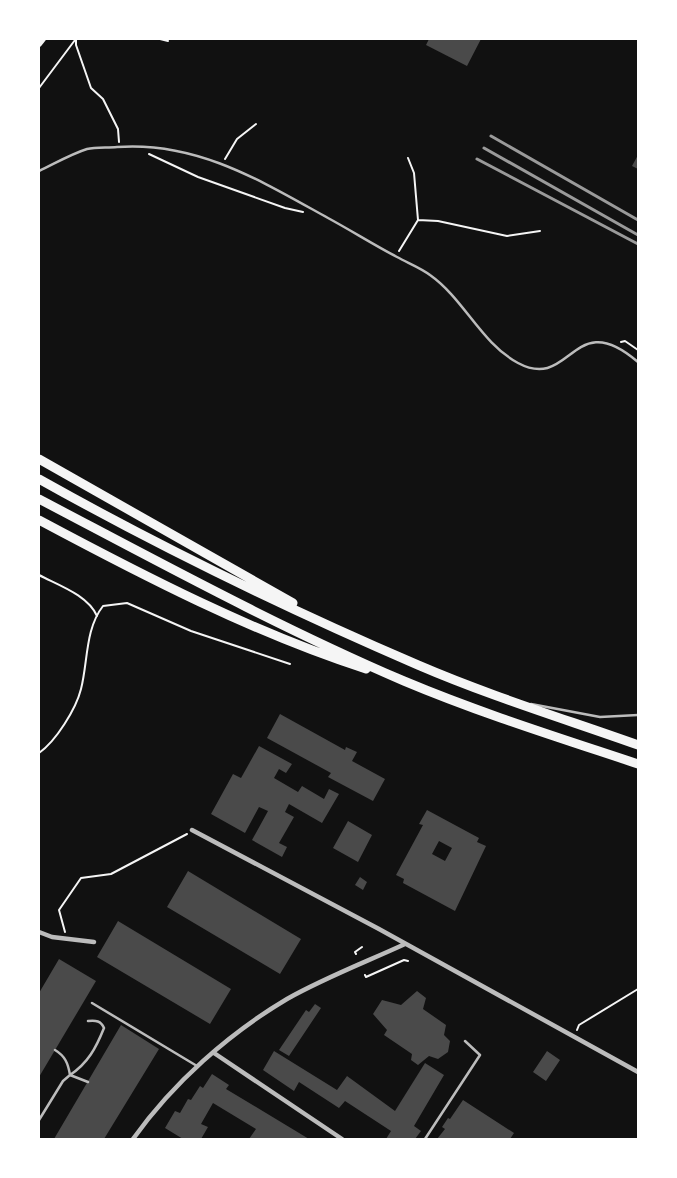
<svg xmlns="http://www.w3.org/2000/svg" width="677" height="1178" viewBox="0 0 677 1178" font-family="Cabin,sans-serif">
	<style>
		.building { fill: #4a4a4a; fill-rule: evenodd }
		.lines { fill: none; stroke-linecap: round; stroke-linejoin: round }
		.path { stroke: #f5f5f5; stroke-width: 2 }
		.service { stroke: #bcbcbc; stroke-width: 2.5 }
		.minor { stroke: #bcbcbc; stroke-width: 4.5 }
		.secondary { stroke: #f5f5f5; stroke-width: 6 }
		.motorway { stroke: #f5f5f5; stroke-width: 9 }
		.rail { stroke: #9a9a9a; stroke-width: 3 }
	</style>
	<rect width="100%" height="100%" fill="#111"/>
	<!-- building -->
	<path class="building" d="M429,39L459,40L481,39L467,66L426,45Z
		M638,155V169L632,166Z
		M280,714L345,750L346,747L357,752L352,761L385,779L373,801L328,777L331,773L267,738Z
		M259,746L292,764L286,773L279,769L274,778L298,792L302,786L324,799L329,789L339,794L322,823L289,804L285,812L294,817L279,843L287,847L282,857L252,840L268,811L259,807L245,833L211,814L233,774L241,778Z
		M427,810L479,838L477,842L486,846L455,911L403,883L404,879L396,875L423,825L419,824ZM439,841L452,848L445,861L432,854Z
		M348,821L372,835L358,862L333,848Z
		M188,871L301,939L280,974L167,907Z
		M360,877L367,882L363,890L355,885Z
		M118,921L231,989L210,1024L97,957Z
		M59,959L96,981L39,1077V993Z
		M417,991L426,998L423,1009L446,1025L444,1035L450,1041L448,1052L438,1059L429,1056L418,1065L411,1060L412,1054L384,1035L387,1030L373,1014L382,1000L401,1005Z
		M315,1004L321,1008L289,1056L279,1050L306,1010L309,1012Z
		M121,1025L159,1049L104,1139H54Z
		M274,1051L337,1090L347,1076L395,1111L425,1063L444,1075L414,1126L421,1131L415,1139H386L391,1131L345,1101L339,1108L299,1082L294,1091L263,1070Z
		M547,1051L560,1060L546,1081L533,1072Z
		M212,1074L229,1085L226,1089L309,1139H249L256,1129L213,1103L201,1124L208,1127L201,1139H183L165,1128L175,1111L180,1113L188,1099L191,1100L200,1086L203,1088Z
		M463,1100L514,1133L510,1139H437L445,1129L442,1127L448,1118L450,1119Z"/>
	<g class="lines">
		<!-- path -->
		<path class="path" d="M76,39V45L91,88L103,99L118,129L119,142
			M160,39L168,41
			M39,88L75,40
			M149,154L198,177L285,208L303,212
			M408,158L414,173L418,220
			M225,159L237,139L256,124
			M399,251L418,220L438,221L507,236L540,231
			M621,342L625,341L638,350
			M39,575C58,585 88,595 97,616
			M39,753C56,741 76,709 81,689C88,662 85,629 103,606L127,603L191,631L290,664
			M65,932L59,910L81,878L111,874L187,834
			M356,954L355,952L362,947
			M365,975L366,977L404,960L408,961
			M577,1030L579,1025L638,989"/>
		<!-- service -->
		<path class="service" d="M39,171C54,164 71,154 87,149C96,147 108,148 117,147C197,141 261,181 328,218C352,231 374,245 397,257C408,263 421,268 430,275C464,299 481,343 518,363C572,392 572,305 638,362
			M531,704L600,717L638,715
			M92,1003L197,1066
			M55,1050C65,1056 68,1063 70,1075C88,1063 96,1048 104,1028C101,1021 96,1020 88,1021
			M39,1120L63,1081L70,1075L88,1082
			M425,1139L480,1055L465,1041"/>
		<!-- minor -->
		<path class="minor" d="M192,830L379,929L638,1072
			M39,932L52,937L94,942
			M214,1053L342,1139
			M133,1139C173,1083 228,1034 287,999C324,978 366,962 405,944"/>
		<!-- secondary -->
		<path class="secondary" d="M39,44L43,39"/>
		<!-- motorway -->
		<path class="motorway" d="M39,459L293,603
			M39,479C162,548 288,609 418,665C490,696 565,719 638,745
			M39,499C159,562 278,627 404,681C480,713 560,738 638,764
			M39,520C142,575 254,633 366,669"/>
		<!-- rail -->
		<path class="rail" d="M491,136L638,220
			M484,148L638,235
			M477,159L638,244"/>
	</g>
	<!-- border -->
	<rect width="677" height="1178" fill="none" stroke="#ffffff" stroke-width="80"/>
</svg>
